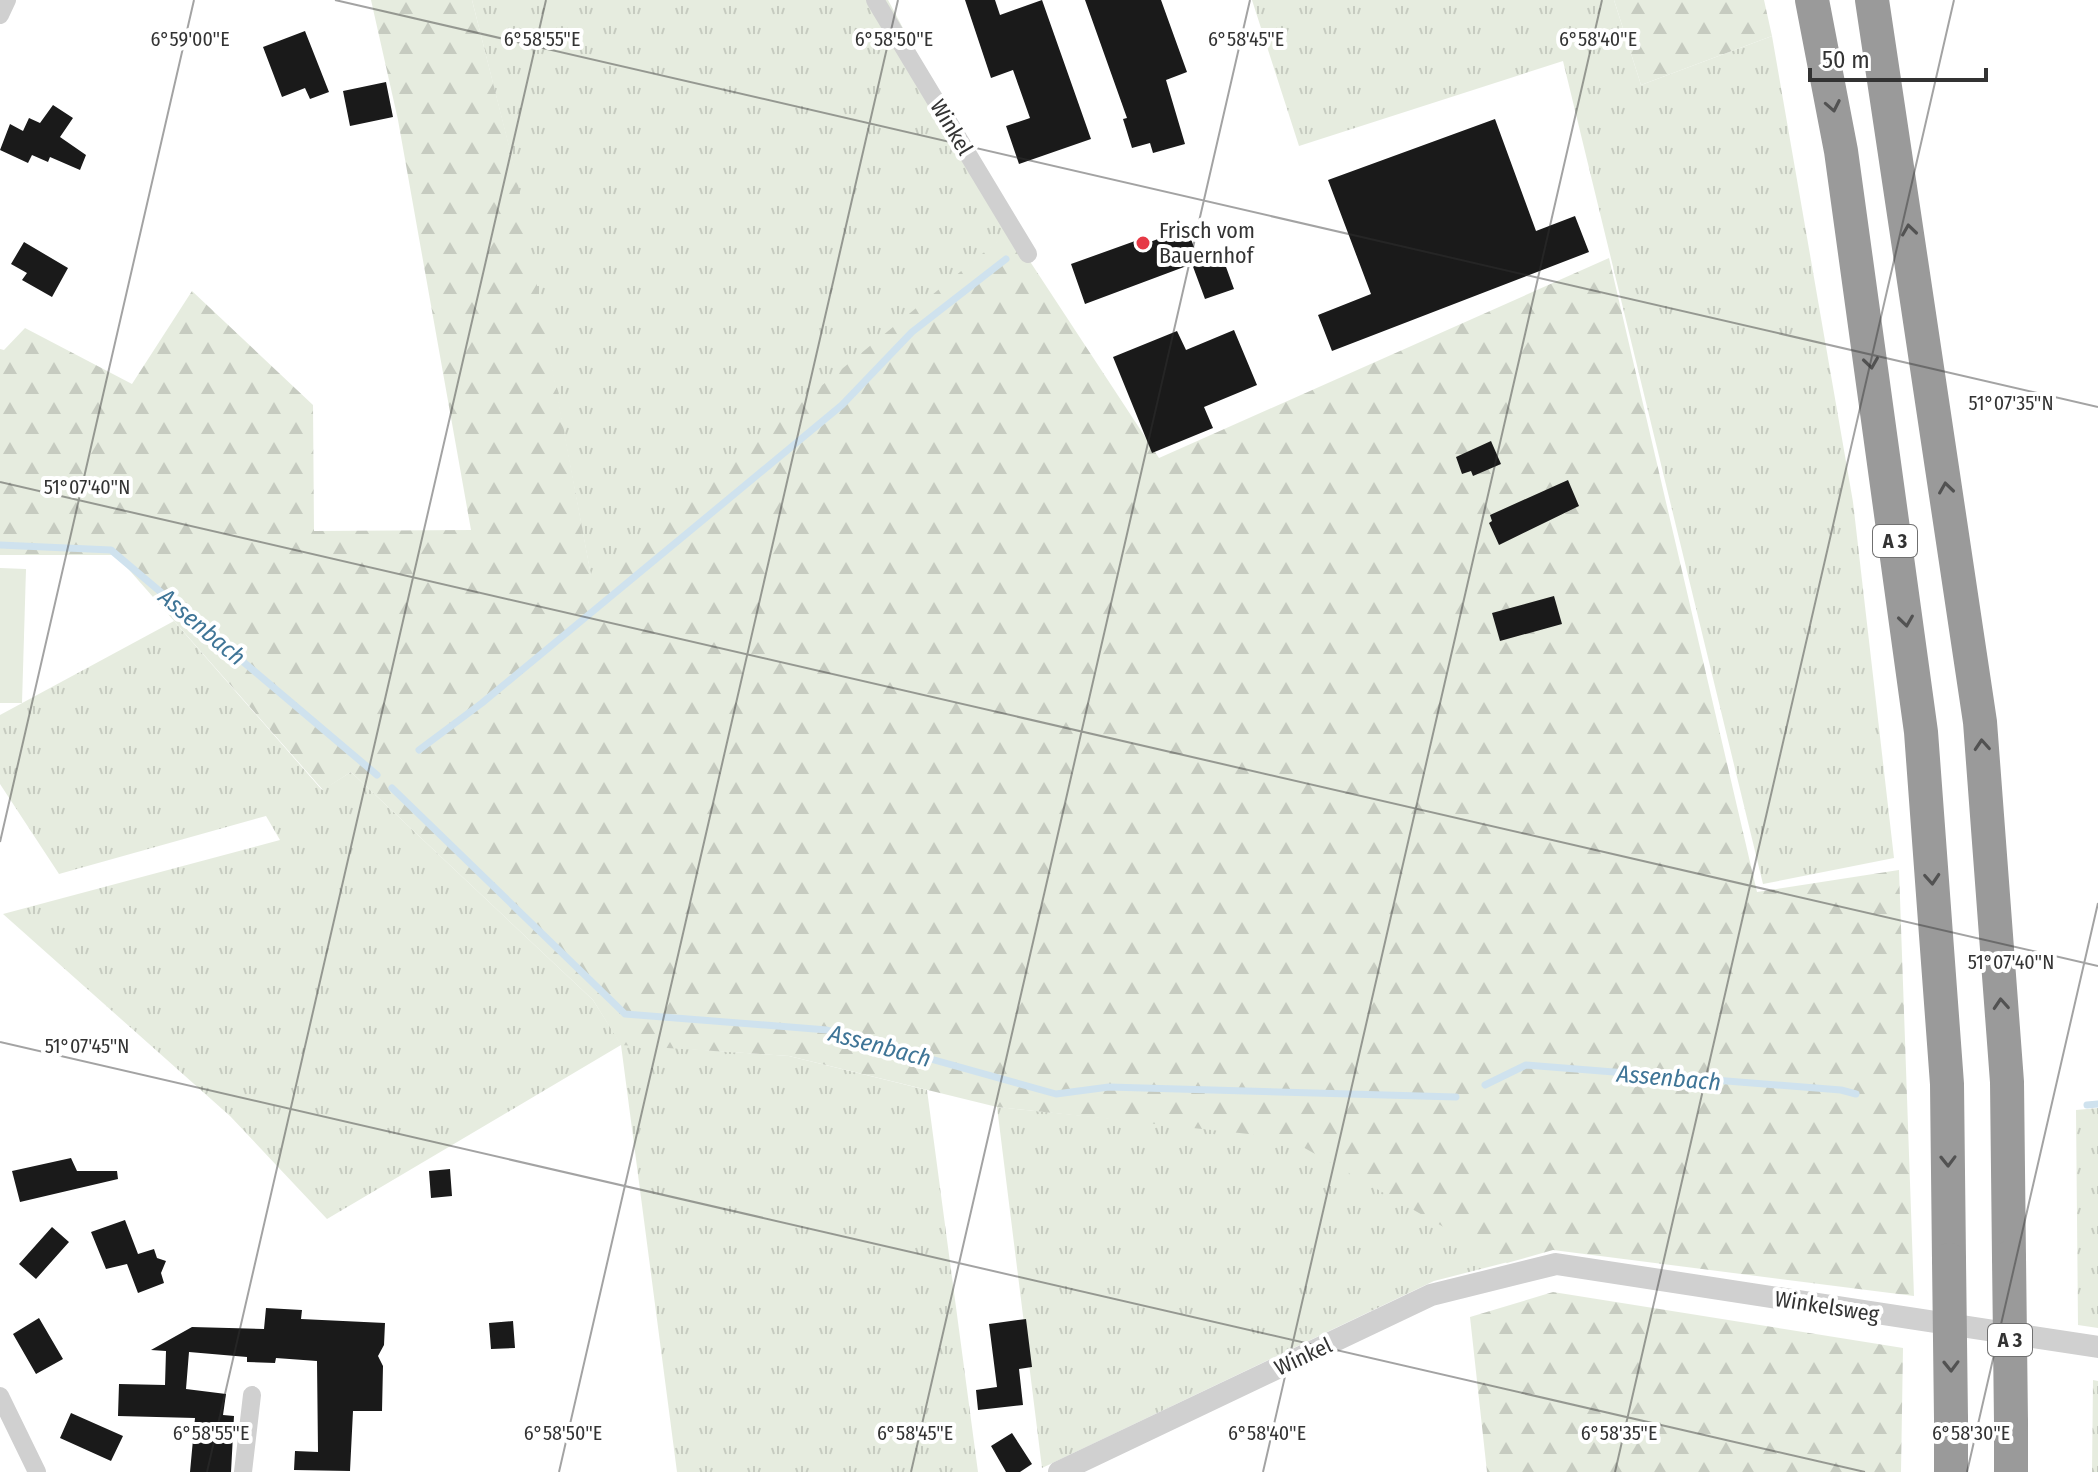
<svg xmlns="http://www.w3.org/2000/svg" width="2098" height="1472" viewBox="0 0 2098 1472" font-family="'Fira Sans Condensed',sans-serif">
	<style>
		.grass { fill: url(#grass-tufts) }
		.forest { fill: url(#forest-firs) }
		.park { fill: #e6ecdf }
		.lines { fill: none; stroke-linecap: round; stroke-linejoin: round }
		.stream { stroke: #cfe2ee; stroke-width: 7 }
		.building { fill: #1a1a1a }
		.minor { stroke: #d0d0d0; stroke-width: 18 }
		.tertiary { stroke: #d0d0d0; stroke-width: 22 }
		.motorway { stroke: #9a9a9a; stroke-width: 34 }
		.motorway-bridge { stroke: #9a9a9a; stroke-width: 34 }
		.oneway { stroke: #525252 }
		.ticks { fill: none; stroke: #333; stroke-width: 2; stroke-opacity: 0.45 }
		.poi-dot { fill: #e63946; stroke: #fff; stroke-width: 3 }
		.labels { text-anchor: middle; stroke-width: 8; stroke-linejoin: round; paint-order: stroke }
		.shield { fill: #fff; stroke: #707070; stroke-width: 2 }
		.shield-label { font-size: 20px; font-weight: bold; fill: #333 }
		.street-label { font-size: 22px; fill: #333; stroke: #fff }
		.poi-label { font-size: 22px; fill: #333; stroke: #fff; text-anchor: start }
		.water-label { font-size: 24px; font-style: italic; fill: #3f7597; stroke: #fff }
		.ticks-label { font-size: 20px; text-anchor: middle; fill: #333; stroke: #fff; stroke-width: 8; stroke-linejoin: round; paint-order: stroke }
	</style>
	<defs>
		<pattern id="grass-tufts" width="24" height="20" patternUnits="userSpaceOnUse" patternTransform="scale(2)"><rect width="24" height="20" fill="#e6ecdf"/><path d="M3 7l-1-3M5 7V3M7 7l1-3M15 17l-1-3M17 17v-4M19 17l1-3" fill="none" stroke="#c6cbc0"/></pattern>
		<pattern id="forest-firs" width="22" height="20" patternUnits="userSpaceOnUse" patternTransform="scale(2)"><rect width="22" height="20" fill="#e6ecdf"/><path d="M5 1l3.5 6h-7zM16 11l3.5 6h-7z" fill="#c6cbc0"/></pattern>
	</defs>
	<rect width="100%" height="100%" fill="#fff"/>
	<!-- grass -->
	<path class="grass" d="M472,0H888L1011,231L591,576L513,163Z
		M1252,0H1614L1641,85L1772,36L1853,502L1894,858L1763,884L1563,61L1299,146Z
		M174,621L322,790L351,772L593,1000L621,1044L789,1056L927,1090L978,1472H677L621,1045L327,1219L230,1116L3,914L280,840L266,816L59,874L0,784V715Z
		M997,1107L1285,1136L1508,1262L1434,1281L1042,1468Z
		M2098,1108V1328L2078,1325L2076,1110Z
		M2093,1380L2098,1381V1472H2092Z"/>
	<!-- forest -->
	<path class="forest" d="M371,0H472L516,173L591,575L1010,231L1159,458L1609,258L1757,892L1899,870L1914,1296L1553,1250L1507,1263L1287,1138L997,1107L789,1056L621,1045L593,1000L351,772L323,790L116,555H0V349L4,350L25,328L132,384L192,291L313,405L314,531L471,530L398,120Z
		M1614,0H1764L1772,36L1641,85Z
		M1553,1292L1903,1348L1901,1472H1487L1470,1317Z"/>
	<!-- park -->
	<path class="park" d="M0,568L26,569L22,703H0Z"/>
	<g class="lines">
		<!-- stream -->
		<path class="stream" d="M0,545L111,550L377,775
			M419,750L482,703L842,405L912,332L1006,259
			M392,788L625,1014L827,1030L1056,1094L1109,1087L1456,1097
			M1485,1085L1526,1065L1841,1090L1856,1094
			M2087,1105L2098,1104"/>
	</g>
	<!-- building -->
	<path class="building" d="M965,0H995L1000,15L1042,0L1091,139L1019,164L1006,126L1030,118L1013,70L991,78Z
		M1085,0H1161L1187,72L1166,80L1185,144L1153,153L1150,143L1132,148L1123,119L1127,118Z
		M305,31L329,92L310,99L305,88L282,97L263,47Z
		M386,82L393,117L350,126L343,91Z
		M53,105L73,118L60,137L86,155L80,170L50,157L48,162L32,155L28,163L0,150L10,124L23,131L29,118L40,123Z
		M1495,119L1536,231L1575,216L1589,252L1332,351L1318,315L1371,294L1328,180Z
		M1187,228L1199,261L1221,253L1234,289L1205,299L1192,264L1085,304L1071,264L1149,236L1150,242Z
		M24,242L68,268L52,297L22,280L27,273L11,264Z
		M1234,330L1257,385L1204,407L1213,428L1152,453L1113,357L1177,331L1186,350Z
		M1491,441L1501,464L1473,476L1471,471L1462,474L1456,457Z
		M1568,480L1579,506L1499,545L1489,523L1492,521L1490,515Z
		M1554,596L1562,624L1500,641L1492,613Z
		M71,1158L77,1171H117L118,1179L20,1202L12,1171Z
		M450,1169L452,1196L431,1198L429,1171Z
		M125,1220L138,1254L154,1249L157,1258L166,1261L161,1273L164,1283L138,1293L127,1264L106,1269L91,1232Z
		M52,1227L69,1242L36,1279L19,1264Z
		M266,1308L302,1310L301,1319L385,1323L384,1345L378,1356L383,1366L382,1411H353L350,1471L294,1470L295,1451L318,1452L317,1361L276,1358L275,1363L247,1362V1357L189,1352L186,1389L226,1394L223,1415L234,1416L231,1472H190L195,1418L118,1416L119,1384L165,1385L166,1351L151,1350L192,1327L264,1329Z
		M39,1318L63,1359L36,1374L13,1334Z
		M1026,1319L1032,1367L1019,1369L1023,1405L978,1410L976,1390L997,1387L989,1324Z
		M513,1321L515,1348L491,1349L489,1323Z
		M71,1413L123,1436L111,1461L60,1438Z
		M1012,1433L1032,1464L1020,1472H1006L991,1446Z"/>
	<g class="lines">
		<!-- minor -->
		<path class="minor" d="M875,0L1028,254
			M0,15L7,0
			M0,1396L37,1472
			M243,1472L252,1395"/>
		<!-- tertiary -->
		<path class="tertiary" d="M1059,1472L1431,1295L1556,1264L2098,1347"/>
		<!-- motorway -->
		<path class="motorway" d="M1812,0L1841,151L1921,732L1947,1084L1949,1260
			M1872,0L1980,722L2007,1082L2009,1258
			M1951,1419V1472
			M2011,1422V1472"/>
		<!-- motorway-bridge -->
		<path class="motorway-bridge" d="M2009,1258L2011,1422
			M1949,1260L1951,1419"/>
	</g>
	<!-- one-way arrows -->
	<defs><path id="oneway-chevron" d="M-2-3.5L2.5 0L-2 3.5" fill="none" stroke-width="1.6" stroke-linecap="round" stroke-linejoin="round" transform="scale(2)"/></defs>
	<g class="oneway">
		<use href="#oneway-chevron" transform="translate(1833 106) rotate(79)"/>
		<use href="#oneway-chevron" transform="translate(1909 230) rotate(-98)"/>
		<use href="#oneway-chevron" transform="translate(1871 363) rotate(82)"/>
		<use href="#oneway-chevron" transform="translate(1946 488) rotate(-98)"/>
		<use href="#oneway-chevron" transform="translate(1906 621) rotate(82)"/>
		<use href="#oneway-chevron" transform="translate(1982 745) rotate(-94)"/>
		<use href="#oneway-chevron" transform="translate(1932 879) rotate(86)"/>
		<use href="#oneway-chevron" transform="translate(2001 1004) rotate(-94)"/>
		<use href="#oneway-chevron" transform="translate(1948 1161) rotate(89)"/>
		<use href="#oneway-chevron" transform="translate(1951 1366) rotate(89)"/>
	</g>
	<!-- ticks -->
	<path class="ticks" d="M335,0L2098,407M0,482L2098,966M0,842L194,0M0,1042L1865,1472M207,1472L546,0M559,1472L898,0M911,1472L1250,0M1263,1472L1602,0M1615,1472L1954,0M1967,1472L2098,903"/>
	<!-- markers -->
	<circle class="poi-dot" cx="1143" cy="243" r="8"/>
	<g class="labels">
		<!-- shield labels -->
		<g class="shield">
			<rect x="1873" y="525" width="44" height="32" rx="6"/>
			<rect x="1988" y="1324" width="44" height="32" rx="6"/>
		</g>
		<g class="shield-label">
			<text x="1895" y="548">A 3</text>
			<text x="2010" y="1347">A 3</text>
		</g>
		<!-- street labels -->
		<g class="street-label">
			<text transform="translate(952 127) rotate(59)" y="8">Winkel</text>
			<text transform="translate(1827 1306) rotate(9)" y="8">Winkelsweg</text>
			<text transform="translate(1303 1356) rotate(-25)" y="8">Winkel</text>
		</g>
		<!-- poi labels -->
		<g class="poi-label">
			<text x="1159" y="238">Frisch vom<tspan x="1159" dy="25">Bauernhof</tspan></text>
		</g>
		<!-- water labels -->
		<g class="water-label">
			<text transform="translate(202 627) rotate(40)" y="8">Assenbach</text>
			<text transform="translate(880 1046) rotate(15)" y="8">Assenbach</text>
			<text transform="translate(1669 1078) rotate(5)" y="8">Assenbach</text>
		</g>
	</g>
	<g class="ticks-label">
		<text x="190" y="46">6°59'00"E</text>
		<text x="542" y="46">6°58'55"E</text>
		<text x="894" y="46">6°58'50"E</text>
		<text x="1246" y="46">6°58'45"E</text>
		<text x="1598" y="46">6°58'40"E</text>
		<text x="2011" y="410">51°07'35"N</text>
		<text x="87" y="494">51°07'40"N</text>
		<text x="2011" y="969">51°07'40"N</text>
		<text x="87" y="1053">51°07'45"N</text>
		<text x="211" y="1440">6°58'55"E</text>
		<text x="563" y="1440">6°58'50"E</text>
		<text x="915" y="1440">6°58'45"E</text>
		<text x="1267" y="1440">6°58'40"E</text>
		<text x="1619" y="1440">6°58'35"E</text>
		<text x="1971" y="1440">6°58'30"E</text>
	</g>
	<!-- scale -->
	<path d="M1810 68v12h176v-12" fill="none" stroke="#333333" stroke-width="4"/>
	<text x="1822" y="68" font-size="24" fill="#333333" stroke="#ffffff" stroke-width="6" paint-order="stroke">50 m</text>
</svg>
